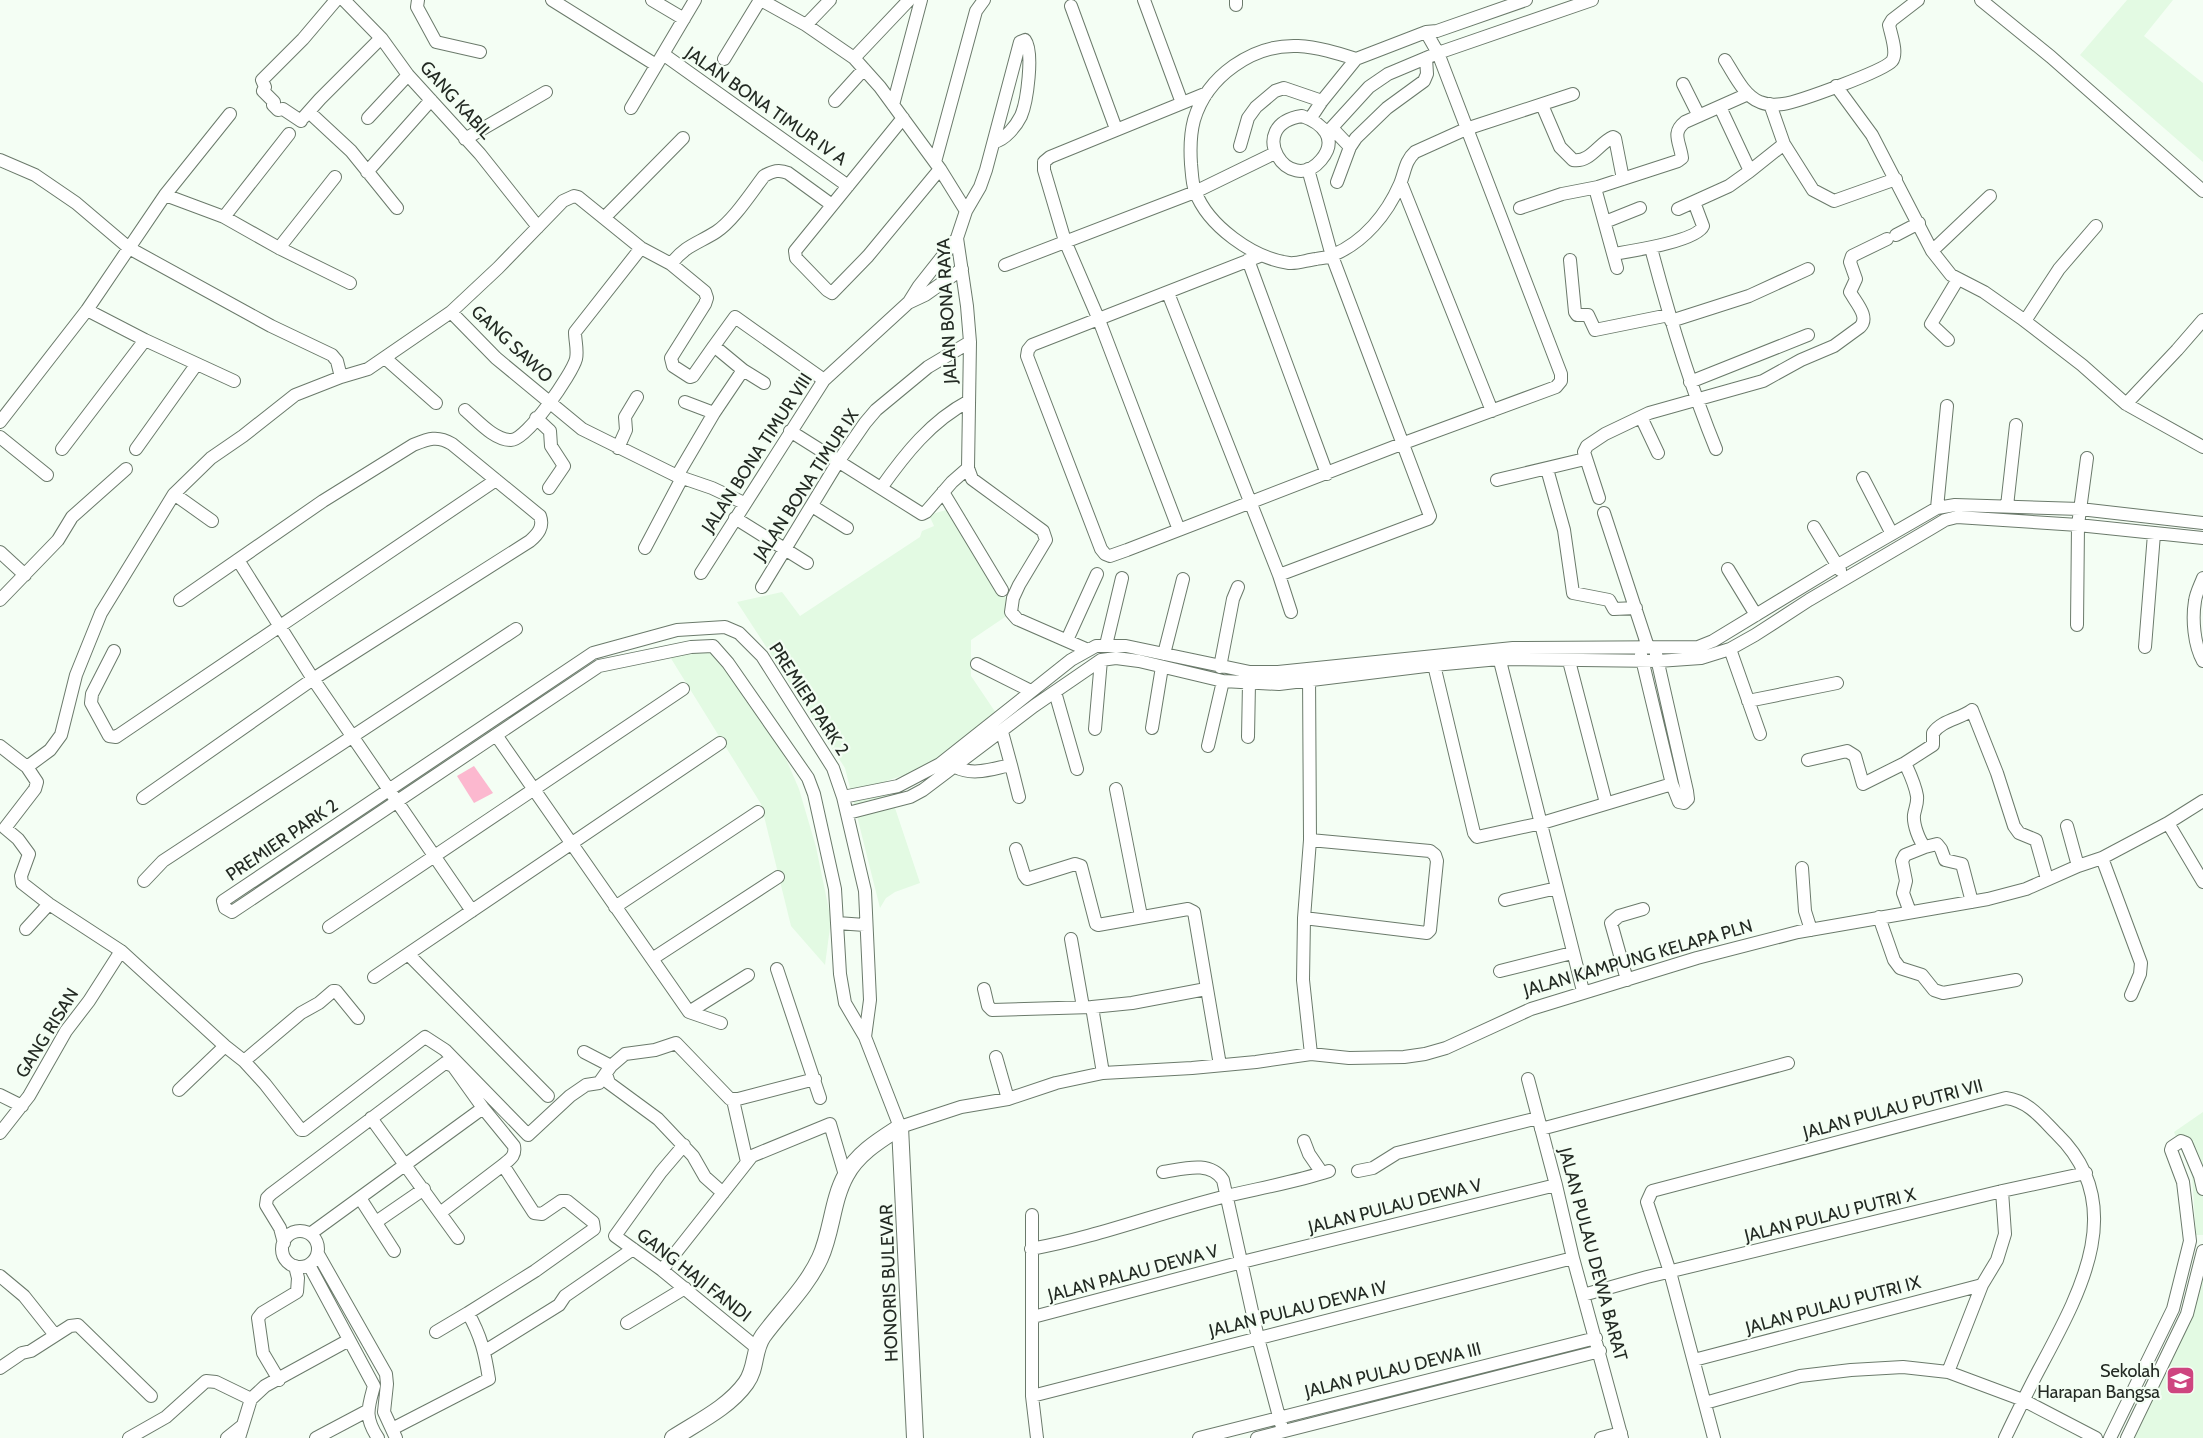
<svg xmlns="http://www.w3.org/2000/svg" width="2203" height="1438" viewBox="0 0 2203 1438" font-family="Cabin,sans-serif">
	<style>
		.built { fill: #e3fae3 }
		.green { fill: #fcb8cf }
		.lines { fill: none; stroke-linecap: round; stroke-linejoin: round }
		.street-casing { stroke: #6b7a6b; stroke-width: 14 }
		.secondary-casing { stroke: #6b7a6b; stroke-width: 18 }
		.street { stroke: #fff; stroke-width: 12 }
		.secondary { stroke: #fff; stroke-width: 16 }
		.labels { text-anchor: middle; stroke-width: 4.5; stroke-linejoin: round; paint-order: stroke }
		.street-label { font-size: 18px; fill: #232a23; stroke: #f4fef4 }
		.poi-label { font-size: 18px; fill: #232a23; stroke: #f4fef4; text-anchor: end }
	</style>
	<rect width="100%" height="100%" fill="#f4fef4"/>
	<!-- built -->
	<path class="built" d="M2127,0H2173L2144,36L2203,83V162L2080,55Z
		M946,510L1006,598L1005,617L971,640V676L996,713L964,741L925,768L886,781L920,883L895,892L886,898L880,908L845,768L737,602L782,592L800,616L920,537L922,531L934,526L929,515Z
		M667,652H721L773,729L799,789L816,847L831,920L825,965L791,926L761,804Z
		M2203,1112V1235H2196L2192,1176L2174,1132Z
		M2203,1269V1438H2133Z"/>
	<!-- green -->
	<path class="green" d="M474,766L493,793L474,803L457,776Z"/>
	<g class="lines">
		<defs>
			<path id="street" d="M344,0L382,39L408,75L480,154L538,227
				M418,0L417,7L436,42L480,52
				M552,0L656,65
				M652,0L684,19
				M761,0L806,25L854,58L880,87L940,169L966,211L957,238L967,306L970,342L968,468L972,479L1043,531L1046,540L1019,585L1013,598L1011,612L1017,619L1088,650
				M1144,0L1182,103
				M1981,0L2051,57L2203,191
				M1236,5V0
				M1071,6L1116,129
				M806,25L830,0
				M663,54L848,186
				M854,58L909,0
				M724,59L760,0
				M1356,59C1337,53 1318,47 1298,46C1253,44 1207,76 1194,120C1190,135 1190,149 1191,164C1192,173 1192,183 1195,191C1208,226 1253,258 1289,263C1297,264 1307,260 1316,259C1321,258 1328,258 1333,255C1364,242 1387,214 1400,184C1405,172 1405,161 1415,152L1466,129L1573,94
				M1725,60C1734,74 1744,96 1760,102C1767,105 1776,105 1783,104C1798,102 1884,71 1892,61C1898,53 1891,35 1889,25L1892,20L1918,0
				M1683,84L1699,116
				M1836,86L1872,135L1932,251L1951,275L1984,292L2021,318L2082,365L2126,404L2203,447
				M835,101L864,69
				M1770,104L1784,144L1813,190L1834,201L1896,179
				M893,105L921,0
				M1542,105L1560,147L1573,160C1590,163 1599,143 1613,137L1615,138L1623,179
				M631,108L695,0
				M309,112L351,151L397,208
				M1302,116C1322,123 1339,139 1321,160C1289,198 1243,125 1302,116Z
				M304,117L320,99L381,38
				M368,118L408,75
				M903,118L795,251L796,258L827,290L832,293L868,256L940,169
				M1310,119L1322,101L1356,59L1426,32L1437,31L1526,0
				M301,121L283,109L278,110L273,105L274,102L263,91L265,87L262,80L303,39L336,0
				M1332,128L1350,147
				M1327,133L1369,87L1388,74L1438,53L1592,0
				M465,139L546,92
				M1240,146L1248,118L1256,107L1275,91L1284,88L1322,101
				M0,160L35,175L76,203L129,248L271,326L332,355L337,361L341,377
				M935,162L976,11L984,0
				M1750,171L1784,144
				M367,172L431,100
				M1337,182L1350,147L1356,138L1387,108L1424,81L1427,74L1426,58
				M1401,183L1492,411
				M1595,188L1617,268
				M165,195L224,217L279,248L350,283
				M1520,208L1562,194L1598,187L1678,161L1682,158C1680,142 1671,133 1685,122L1748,94
				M1678,209L1729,186L1750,171L1720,107
				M966,211L980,187L986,170L1020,42L1025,40C1034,52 1027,102 1021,116C1016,126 1005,140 994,142
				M224,217L289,134
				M605,217L683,138
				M1605,222L1640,208
				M1896,235L1919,223
				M279,248L335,177
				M1651,248C1669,316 1689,383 1716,449
				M1932,251L1990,196
				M1614,254C1631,251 1697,241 1703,226L1694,202
				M1260,256L1032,345L1028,350L1027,356L1101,549L1105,554L1110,556L1127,550L1404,443L1556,387L1561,381V374L1438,53L1426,32
				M1248,260L1327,474
				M1570,260L1575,312L1577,315H1588L1595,330L1669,315
				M671,264C686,245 697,244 716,232C733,221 751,193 764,176C773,171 779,169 788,173L832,205
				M1005,265L1195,192L1275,153
				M1168,293L1279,575L1291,612
				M909,302L919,286L957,238
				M87,310L145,340L234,381
				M451,312L496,358L582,429L677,476L712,488L744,503
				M1671,321L1749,296L1808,269
				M2025,321L2059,269L2096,226
				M1948,340L1931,324L1958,279
				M714,346L735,317L824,380
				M385,358L436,403
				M1690,382L1808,335
				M685,402L714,413
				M2126,404L2177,350L2203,320
				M465,410C478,421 494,440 511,440C527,440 572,374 576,359C578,350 575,341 575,332L641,248
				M1641,417L1658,453
				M536,418L550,431L551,446L564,466L549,488
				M0,422L87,310L165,195L230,114
				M790,431L922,514L926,512L952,482L968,468
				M0,437L47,475
				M618,448L626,430L625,417L637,397
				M62,449L145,340
				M136,449L196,365
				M1547,469L1564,530L1573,593L1609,600L1614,609L1636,608
				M677,476L714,413L743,370
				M1863,478L1892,534
				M1497,480L1585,459
				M881,488C905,454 931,421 969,401
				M943,492L1002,590
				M174,494L212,521
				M1599,498L1584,452L1587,446L1605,434L1649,413L1763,381L1801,360L1834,346L1860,327C1870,317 1856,303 1850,292L1856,279L1850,262L1852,256L1887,239
				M812,506L847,528
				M2007,506L2016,425
				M1937,508L1947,406
				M1604,513L1648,647
				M735,518L807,563
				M1814,527L1840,570
				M1179,530L1099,320L1065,241L1044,170V162L1050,157L1207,93
				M645,548L682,478
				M0,552L25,575
				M238,560L313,679L472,911
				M1728,569L1756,615
				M701,573L824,380L908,303L925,295L962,269
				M1279,575L1428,519L1430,516L1332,256L1308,169
				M2203,578C2200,586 2196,593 2195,601C2192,619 2194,645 2203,661
				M762,587L838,462L865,423L876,410L928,367L970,342
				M0,600L58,540L72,517L126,469
				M2077,625L2078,525L2087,458
				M725,627L739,633L762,656L833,768L843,797L865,891L870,1000L865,1037L845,1003L840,974L835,889L814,794L808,778L728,663L713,646L691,647L599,666L232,912L225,908L223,901L593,653L677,630Z
				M1067,640L1097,574
				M1106,645L1122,578
				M2145,647L2154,534
				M1730,649L1760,734
				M114,651L92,694L91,703L109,736L116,737L496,480
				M1498,653L1583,991
				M1164,654L1183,579
				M1641,655L1672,784L1679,802L1684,803L1688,799L1687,791L1656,654
				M1569,661L1606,803
				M977,664L1031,691
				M1434,665L1474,833L1477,837L1542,823L1672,784
				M1220,667L1233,599L1238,587
				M1309,673L1310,840L1304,918L1303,980L1311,1054
				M1055,692L1077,769
				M1748,701L1837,683
				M1152,728L1162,667
				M1095,729L1101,660
				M1002,732L1011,765
				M496,735L689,1012L721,1023
				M1248,737L1249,683
				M0,746L27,767L37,782L35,789L5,828L18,839L29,854L21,876L22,883L49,904L121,951L225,1046L244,1061L265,1084L301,1130H304L425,1037L445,1050L528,1135L570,1096L586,1085L599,1083L611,1066L625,1054L655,1050L676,1043L730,1099H738L815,1079
				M1208,746L1223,681
				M1808,760L1847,751L1855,756L1863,784L1905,763
				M27,767L50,750L61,735L76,675L101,613L174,494L211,458L243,436L295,395L341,377L368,369L451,312L498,268L563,201L574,196L578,197L641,248L671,264L705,292L707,298L705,304L671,358L673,366L690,377L693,376L714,346L743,370L764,383
				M955,767C974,776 991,769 1011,765L1019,797
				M1116,789L1141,916
				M843,797L898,786L940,764L1071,660L1096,646H1126L1250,672H1278L1513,648L1698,647L1713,641L1838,565L1937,508L1955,505L2080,509L2203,523
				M143,798L313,679L530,541C538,534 544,527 540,516L452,444C437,435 428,439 413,445L323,501L180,600
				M848,813L910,797L923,790L1034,706L1101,660L1116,658L1139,661L1223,681L1279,684L1434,665L1499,659L1658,661L1701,658L1730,649L1755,635L1809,600L1930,529L1945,520L1957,517L2078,525L2203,538
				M2168,823L2203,882
				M2067,826L2078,866
				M1016,849L1024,875L1027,879L1075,864L1081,866L1096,924L1098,925L1188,909L1194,912L1220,1065
				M2102,858L2141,963L2140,974L2131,995
				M1802,868L1805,911L1811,930
				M144,881L163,861L516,629
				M1505,900L1557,888
				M1972,902L1962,864L1945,860L1941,849L1937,844L1925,847C1919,841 1913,824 1914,815C1915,808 1918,803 1917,796C1915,784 1910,774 1905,763L1933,745V733C1942,720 1960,719 1972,710L1997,773L2014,826L2019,833L2036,840L2047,879
				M615,907L758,812
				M1910,912L1903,893L1906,881L1902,861L1905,855L1925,847
				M1879,917L1894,960L1900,968L1922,975L1934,990L1943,993L2016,980
				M1304,918L1427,933L1430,930L1437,861L1435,855L1430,851L1310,840
				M837,923L865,925
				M329,927L683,689
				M26,929L49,904
				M1071,939L1083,1007
				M408,954L548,1096
				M652,959L778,877
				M777,969L820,1098
				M1500,971L1572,953
				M374,977L720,743
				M1627,980L1611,923L1619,916L1643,909
				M984,989L988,1006L992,1010L1092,1007L1132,1003L1206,989
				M1092,1007L1103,1073
				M689,1012L748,975
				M865,1037L900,1127L961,1107L1008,1099L1056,1083L1103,1073L1192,1068L1256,1062L1311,1054L1349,1058L1404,1057L1425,1054L1446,1048L1531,1009L1697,958L1798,932L1988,899L2026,889L2078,866L2102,858L2168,823L2203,801
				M584,1052L611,1066
				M996,1057L1008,1099
				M244,1061L301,1013L319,1003L333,991H336L358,1018
				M606,1074L609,1083L658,1119L693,1156L705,1177L723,1193
				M1528,1079L1556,1185L1573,1258L1622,1438
				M179,1090L225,1046
				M0,1095L22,1106
				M733,1100L747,1162
				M371,1118L458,1238
				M1541,1129L1788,1063
				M0,1133L29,1096L66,1031L89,1001L121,951
				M1304,1141L1309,1154L1322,1173
				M684,1145L661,1172L615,1236L662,1270L757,1348
				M1358,1171L1373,1168L1397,1153L1538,1118
				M1163,1172C1183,1169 1210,1160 1223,1180L1258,1338L1281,1424
				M360,1198L394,1251
				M1032,1215V1396L1037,1438
				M376,1222L424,1189
				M282 1249a18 18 0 1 1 36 0a18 18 0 1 1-36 0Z
				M310,1234L483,1108
				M284,1243L280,1228L266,1205L267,1198L271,1194L445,1063L453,1066L483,1108L514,1146C516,1156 510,1159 503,1165L440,1213
				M1031,1249C1098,1237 1161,1212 1227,1196C1261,1188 1295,1182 1329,1171
				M318,1254L386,1374L387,1384L384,1412L396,1438
				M309,1265L374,1386C368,1408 364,1417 378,1438
				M662,1270L752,1156L830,1124L845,1175
				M0,1276L24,1296L55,1335
				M1583,1295L1647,1277L2002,1191L2086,1173
				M468,1313L535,1271L594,1229L593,1222L567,1201H561L542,1214L534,1213L503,1165
				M1033,1317L1242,1262L1556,1185
				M627,1323L685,1288
				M485,1351L559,1305L565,1296L633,1249
				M1694,1360L1982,1285
				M0,1368L22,1353L31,1351L70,1326L78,1325L151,1396
				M1948,1372L1982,1285L1997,1260L2005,1234L2002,1191
				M279,1380L263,1353L258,1318L262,1313L297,1292L298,1278L295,1266
				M1032,1396L1573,1258
				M1705,1403L1800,1376L1851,1370L1903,1367L1948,1372L2023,1400L2096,1438
				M392,1429L489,1379C485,1353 481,1336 468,1313L436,1332
				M129,1438L166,1417L206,1381L216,1382L251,1399
				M227,1438L242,1426
				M239,1438L251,1399L265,1386L349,1340
				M316,1438L367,1411
				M1199,1438L1596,1338
				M1257,1438L1600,1351
				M1601,1438L1621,1433
				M1714,1438L1670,1272L1647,1202L1652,1191L2006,1098C2029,1101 2042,1119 2057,1134C2129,1204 2081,1291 2042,1364C2029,1388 2017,1413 2005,1438
				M2110,1438L2173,1309L2190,1241L2183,1182L2171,1150L2172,1147L2181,1141L2186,1143L2200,1176L2203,1189
				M2127,1438L2187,1314L2203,1251"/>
			<path id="secondary" d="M673,1438C698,1422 729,1407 746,1383C757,1368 753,1350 763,1336C782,1310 806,1288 820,1258C832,1232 832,1200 846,1175C858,1153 880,1140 900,1127L915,1438"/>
		</defs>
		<!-- street casing -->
		<use href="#street" class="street-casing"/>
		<!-- secondary casing -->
		<use href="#secondary" class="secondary-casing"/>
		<!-- street -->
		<use href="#street" class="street"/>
		<!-- secondary -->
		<use href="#secondary" class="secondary"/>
	</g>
	<!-- icons -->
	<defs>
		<symbol id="school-square" viewBox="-11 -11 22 22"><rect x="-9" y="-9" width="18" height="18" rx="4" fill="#ce4580" stroke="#f4fef4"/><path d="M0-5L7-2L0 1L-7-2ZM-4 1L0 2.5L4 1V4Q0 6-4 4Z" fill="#fff"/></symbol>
	</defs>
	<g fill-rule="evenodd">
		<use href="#school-square" x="2164" y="1364" width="33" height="33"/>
	</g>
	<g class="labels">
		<!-- street labels -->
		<g class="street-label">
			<text transform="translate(456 100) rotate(48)" y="6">GANG KABIL</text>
			<text transform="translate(766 106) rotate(35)" y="6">JALAN BONA TIMUR IV A</text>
			<text transform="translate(947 311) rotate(-93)" y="6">JALAN BONA RAYA</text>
			<text transform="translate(512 344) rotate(43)" y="6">GANG SAWO</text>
			<text transform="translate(757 453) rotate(-57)" y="6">JALAN BONA TIMUR VIII</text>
			<text transform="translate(806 485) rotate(-57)" y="6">JALAN BONA TIMUR IX</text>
			<text transform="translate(809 699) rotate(57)" y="6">PREMIER PARK 2</text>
			<text transform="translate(282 840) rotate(-34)" y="6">PREMIER PARK 2</text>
			<text transform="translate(1638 958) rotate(-16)" y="6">JALAN KAMPUNG KELAPA PLN</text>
			<text transform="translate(47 1033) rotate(-58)" y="6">GANG RISAN</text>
			<text transform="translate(1893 1109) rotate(-15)" y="6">JALAN PULAU PUTRI VII</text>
			<text transform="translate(1395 1206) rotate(-14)" y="6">JALAN PULAU DEWA V</text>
			<text transform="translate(1830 1215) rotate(-14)" y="6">JALAN PULAU PUTRI X</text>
			<text transform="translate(1593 1254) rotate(75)" y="6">JALAN PULAU DEWA BARAT</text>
			<text transform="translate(1133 1273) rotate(-15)" y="6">JALAN PALAU DEWA V</text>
			<text transform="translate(694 1275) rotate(38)" y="6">GANG HAJI FANDI</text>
			<text transform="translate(889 1283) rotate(-92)" y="6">HONORIS BULEVAR</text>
			<text transform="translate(1833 1305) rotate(-15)" y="6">JALAN PULAU PUTRI IX</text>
			<text transform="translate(1298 1309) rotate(-14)" y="6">JALAN PULAU DEWA IV</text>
			<text transform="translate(1393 1370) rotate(-14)" y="6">JALAN PULAU DEWA III</text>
		</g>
		<!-- poi labels -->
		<g class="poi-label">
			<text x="2160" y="1377">Sekolah<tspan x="2160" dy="21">Harapan Bangsa</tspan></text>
		</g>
	</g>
</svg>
